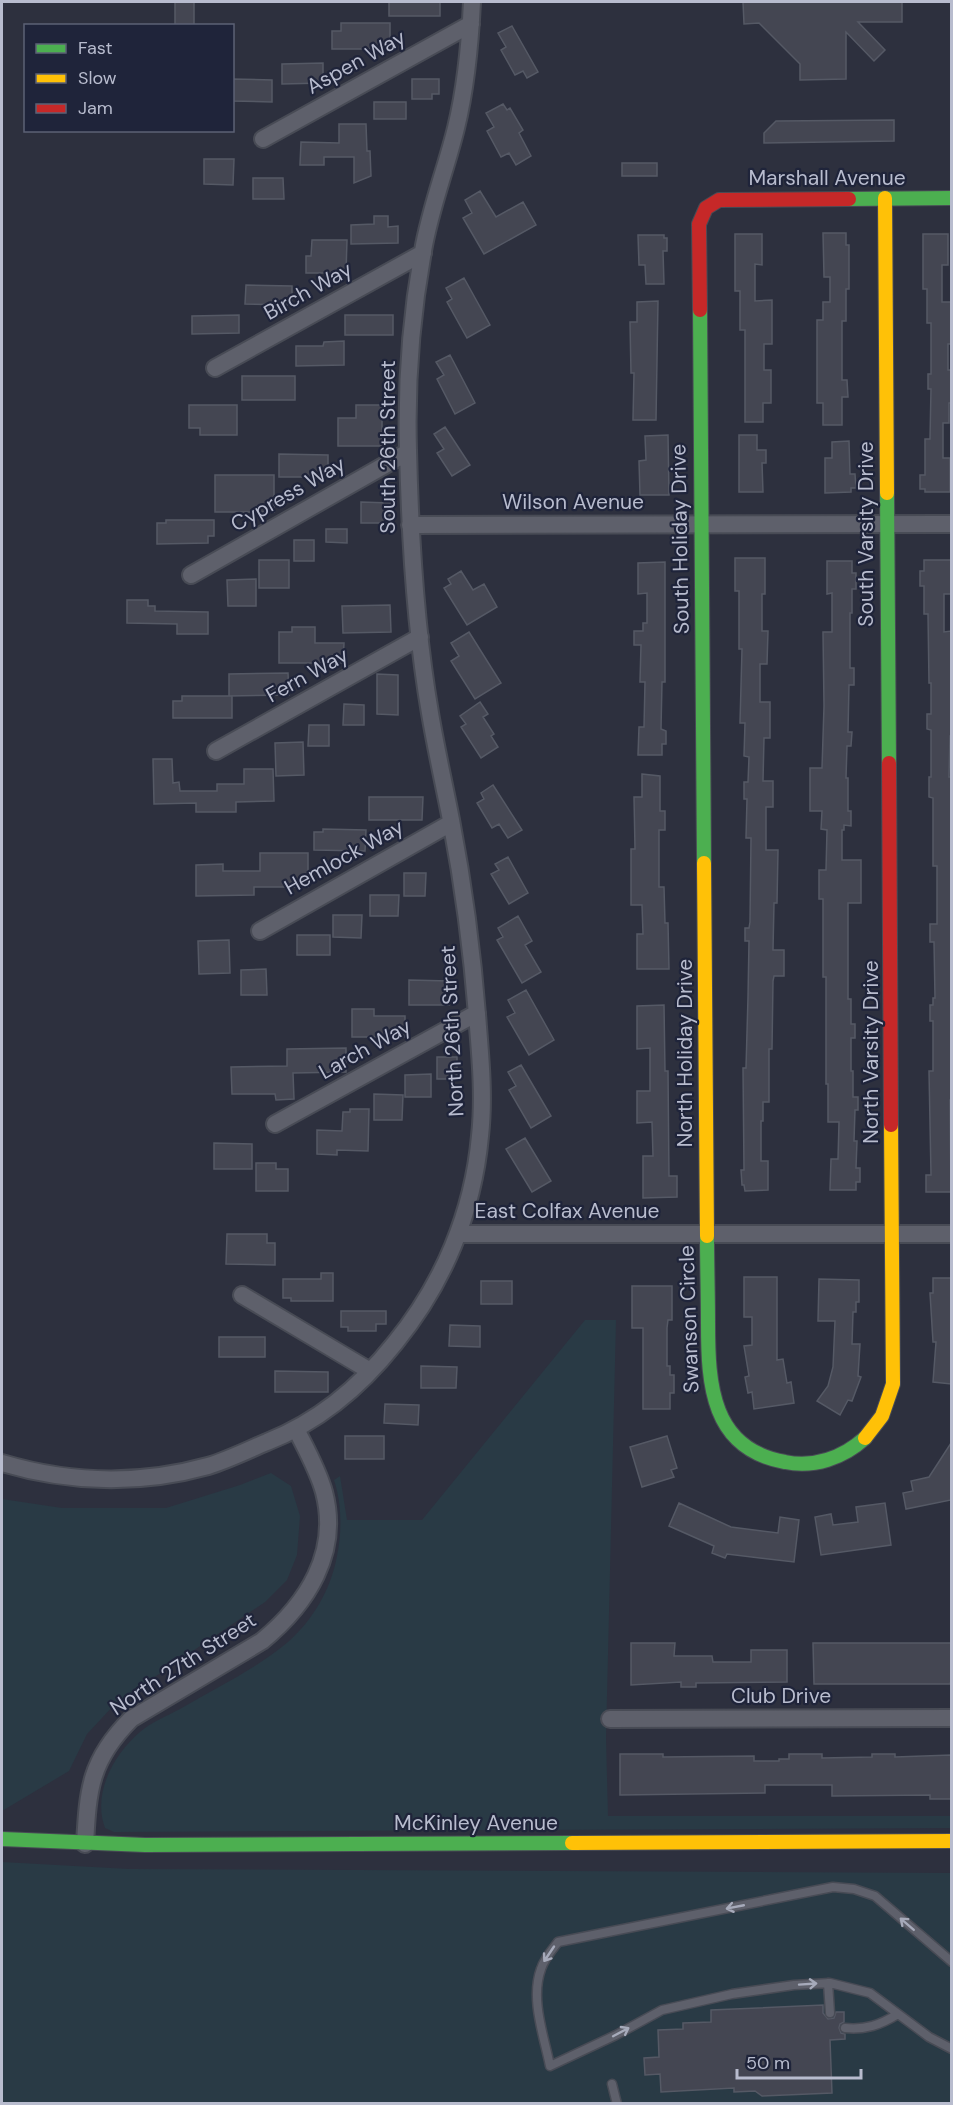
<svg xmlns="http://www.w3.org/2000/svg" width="953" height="2105" viewBox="0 0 953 2105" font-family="'DM Sans',sans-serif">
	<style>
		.green { fill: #293a45 }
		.building { fill: #444652; stroke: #555965; stroke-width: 1.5 }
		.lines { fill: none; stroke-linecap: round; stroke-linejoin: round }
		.lane-casing { stroke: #484b55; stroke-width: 11 }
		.street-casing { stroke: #484b55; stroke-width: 20 }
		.fast-casing { stroke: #484b55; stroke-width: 16 }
		.slow-casing { stroke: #484b55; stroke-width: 16 }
		.jam-casing { stroke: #484b55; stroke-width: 16 }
		.lane { stroke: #5e606b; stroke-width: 8 }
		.street { stroke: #5e606b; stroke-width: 16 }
		.fast { stroke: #4caf50; stroke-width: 14 }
		.slow { stroke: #ffc107; stroke-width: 14 }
		.jam { stroke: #c62828; stroke-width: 14 }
		.oneway { stroke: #a6aaba }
		.labels { text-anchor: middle; stroke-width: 4.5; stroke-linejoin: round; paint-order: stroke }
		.street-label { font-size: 21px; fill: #b8bcce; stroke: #1f243a }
	</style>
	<rect width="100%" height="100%" fill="#2d303e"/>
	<!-- green -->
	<path class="green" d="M585,1320H616L606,1738L608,1816H951L952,1828L114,1832L105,1828C92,1793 114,1754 140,1732C151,1722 167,1716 180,1709C216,1688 256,1669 288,1642C313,1620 331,1589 337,1556C342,1532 342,1504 334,1480L340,1476L347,1520H422Z
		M271,1473L291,1486L300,1516L297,1555L287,1580L265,1602L115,1704L87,1734L69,1771L2,1811V1499L62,1508H166L240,1485Z
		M2,1862L129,1869L951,1873V2103H2Z"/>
	<!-- building -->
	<path class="building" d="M175,2H194V26H175Z
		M389,2H440V16H389Z
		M743,2H902V22H858L885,50L874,61L846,32V79L800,80V64L759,23L744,24Z
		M341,23H390V49H332V31H341Z
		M512,26L538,72L527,78L523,71L515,75L501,50L506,47L498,33Z
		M323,63V83L282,84V64Z
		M232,79L272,80V102L232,101Z
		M412,79H439V94H432V99H412Z
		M374,102H406V119H374Z
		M503,104L507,110L510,108L523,130L519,133L531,156L516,165L509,153L501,157L487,131L494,127L486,113Z
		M894,120V141L764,143V133L776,121Z
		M339,124H366L367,151H370L371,176L354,183V157H324V165H300L301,142L339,143Z
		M204,159H234L233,185L204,184Z
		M622,163H657V176H622Z
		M253,178H283L284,199H253Z
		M480,191L496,217L523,202L536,225L484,254L463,218L472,213L465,200Z
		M374,216H388V227L398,226V243L351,244V225L374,224Z
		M823,233H846V245H849V289H846V321H842V380H847L848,397H842V425H823V403H817V320H823V302H830V277H824Z
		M735,234H762V265L755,264V301L772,300V344H764V370H771V403H763V422H745V330H740V291H735Z
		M923,234H948V265H942V302H951V344H948V370H951V403H949V423H943V458H950V492H925V489H920V475H925V439H930L931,389H928V374H931V323H927V289H923Z
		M638,235H664V238H667V251H663L664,284H646L645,265H639Z
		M312,240H347L346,273H306V256H311Z
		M464,278L490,325L467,338L447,302L452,299L446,288Z
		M246,285L292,286V305L245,304Z
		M658,301L656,420H633L634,373H631L630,322H637V302Z
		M239,315V333L192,334V316Z
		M345,315H393V335H345Z
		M344,341V365L296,366V346H323L324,342Z
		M450,355L475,403L455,414L437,379L444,375L436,362Z
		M242,376H295V400H242Z
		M189,405H237V435H200V428H189Z
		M356,405H382V446H338V418H356Z
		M445,427L470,465L452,476L437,453L444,449L434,434Z
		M668,435L669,495H640L639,461L646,460L645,436Z
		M739,435H757V450H766V463H762L763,492H739Z
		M849,441L850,474H855L856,488H851V492L825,493V458H832V442Z
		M279,454L328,455V470H322V477H279Z
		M215,475H274V512H215Z
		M361,502L390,503V523H361Z
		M166,520H214V536H208V543L157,544V523H166Z
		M326,529H347V543L326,542Z
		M294,540H314V561H294Z
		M735,558H765V594H762V631H768L767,664H760V702H770V738H764L763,781H773V807H766V850H778L777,903H774L773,950H784V976H774L773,981L772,1049H769V1102H763V1121H761V1161H768V1190L745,1191L744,1185H742L741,1170H744L743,1068H746L748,997L749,941H745V928H749L750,922L751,838H746L747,799H744V782H748L749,757L744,756L745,723H740L742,649H739V591H735Z
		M259,560H289V588H259Z
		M924,560H951V594H944V632L951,631V736H950L949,777H951V1100H950L951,1192H926V1175H931L929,1071H933V1021H930V1005H933V998H935L934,942H930V924H937V866H933V798L929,797V777H931V730L927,729V714H931V683H929L928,614H924V586H920V571H924Z
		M827,561H852V573H856V589H852V613H850V668H854V685H849L848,732H852L851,746H847L846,778H848V811H851V826L844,825V830H842V860H861V903H848V999H851V1024H855V1038H851V1071H853V1097H858V1110H855L854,1141H857L856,1168H860V1182H856V1190H830L831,1159H838L839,1122H828V1084H826V977H823V899H819V870H826L827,830L821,829L822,811H810V768H822L824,706L823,632H832V593L827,594Z
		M665,562V682H662L661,729L666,731V744H662V755H638L639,727H644L645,682H640L641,645H634V631H643V623H647V593L638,594V563Z
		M461,571L473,590L484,584L497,607L467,625L444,588L451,584L448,579Z
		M256,579V606H228L227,580Z
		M127,600H148V606H155V611L208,612V634H177V624L127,623Z
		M390,605L391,632L343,633L342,606Z
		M292,627H315V643H344L343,663H279V632H292Z
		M469,632L501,683L475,699L451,661L459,656L451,643Z
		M288,673L289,695L229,696V674Z
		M377,674L398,675V715L377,714Z
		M182,696H232V718H173V701H182Z
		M480,702L488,714L483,717L494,734L491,736L498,747L481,758L461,727L466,724L460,716Z
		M344,704L364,705V725H343Z
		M309,725H329V746H308Z
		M303,742L304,775L276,776L275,743Z
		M153,759H172L173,783L179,782L180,791H217V784H244V769H273L274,801L236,802V812H196V803L154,804Z
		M642,774L660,776V811H665V830H659V887H664L665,923H668L669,969H637V934H643L642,905H631V849H635L634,797H642Z
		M493,785L522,830L508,838L499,824L492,828L477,803L484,799L481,793Z
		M369,797H423L422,820H369Z
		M323,829L366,830L365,851L314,850V832H323Z
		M260,853H308V887H254V895L196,896V865L223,864V871H260Z
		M508,857L528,893L509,904L491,874L499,870L495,864Z
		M404,873H426L425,896H404Z
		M370,895H399L398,916H370Z
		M333,915H362L361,938L333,937Z
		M518,916L532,941L525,945L541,972L522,983L497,940L503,937L498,928Z
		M297,935H330V955H297Z
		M229,940L230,973L199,974L198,941Z
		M266,969L267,995H241V970Z
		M409,980L449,981V1005H409Z
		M526,990L554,1040L529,1055L507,1017L515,1013L508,1000Z
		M664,1005L665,1071H668L669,1176H677V1197L643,1198V1156H653L652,1122L637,1123V1091H650V1048L637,1049V1006Z
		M352,1009H374V1016H405V1037H352Z
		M346,1048V1072L293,1073L294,1099L276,1100L275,1094H232L231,1067L287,1066V1049Z
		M437,1057H457V1079H437Z
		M521,1065L551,1116L531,1128L509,1090L516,1086L508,1072Z
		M431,1074V1097H405V1075Z
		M374,1094L403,1095L402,1120H374Z
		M350,1109H369L368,1151L337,1150V1155L317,1154V1130L342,1131L343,1112H350Z
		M525,1138L551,1181L532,1192L506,1149Z
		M214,1143L252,1144V1169H214Z
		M256,1163H276V1169H288V1191H256Z
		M227,1234H267V1243H275V1265L226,1264Z
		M321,1273H333V1301H291V1298H283V1279H321Z
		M744,1277H777V1360L783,1359L787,1383L791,1382L794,1403L754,1409L752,1392L748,1393L745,1377L749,1376L744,1346L752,1345V1317H744Z
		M933,1278H951V1384L933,1382L936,1342H933L930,1293H933Z
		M819,1279L859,1280V1302H856V1312H853L852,1344H860L858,1376L861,1377L852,1401L848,1400L840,1415L817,1401L828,1386L833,1367L835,1321H818Z
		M481,1281H512V1304H481Z
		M632,1286H672V1320H668L667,1328V1366H670V1375H674V1393H670V1409H643V1328H632Z
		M341,1311H386V1324H376V1331H348V1327H341Z
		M450,1325L480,1326V1347L449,1346Z
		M219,1337H265V1357H219Z
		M421,1366L457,1367L456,1388H421Z
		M275,1371L328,1372V1392H275Z
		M385,1404L419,1405L418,1425L384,1423Z
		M345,1436H384V1459H345Z
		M667,1436L677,1468L671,1470L674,1477L642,1487L630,1447Z
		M951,1443V1500L906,1509L903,1493L913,1491L911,1481L929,1477Z
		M679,1503L731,1527L778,1533L780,1517L799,1520L794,1562L727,1554L725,1558L712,1553L714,1546L669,1526Z
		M885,1503L891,1545L821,1555L815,1517L831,1514L833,1525L858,1522L856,1507Z
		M631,1643H675L674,1656H712L713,1662H751V1650H787V1682L696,1683V1687H681V1682L631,1685Z
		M813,1643H951V1681L950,1684H814Z
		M620,1754H663V1757L754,1756V1761H779V1759H789V1754H822V1758L872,1757V1754H895V1757L951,1755V1799H930V1795L832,1796V1785H765V1793L620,1795Z
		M823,2005V2013L828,2019L834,2018L836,2012H844V2022L840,2024L839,2028L841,2033L845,2034V2039L830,2040L832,2093L762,2096L755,2091L734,2092V2088L661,2092L660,2074L645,2075L644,2058L659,2057L658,2030L683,2029V2023L711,2022V2010Z"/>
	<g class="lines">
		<defs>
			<path id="lane" d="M952,1962L875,1896L854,1889L833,1887L558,1942C551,1951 544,1959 541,1969C530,1999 544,2036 550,2066L616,2035L662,2010L732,1994L794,1985L830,1983L870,1993L929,2037L952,2049
				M828,1983L830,2013
				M845,2028C866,2030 880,2025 898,2014
				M612,2084L617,2104"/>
			<path id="street" d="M263,139L471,24
				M215,368L423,253
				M410,525L952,524
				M191,575L408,452
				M216,751L420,637
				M260,931L451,823
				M275,1124L477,1013
				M458,1234H952
				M242,1295L370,1371
				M2,1463C69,1483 140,1485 208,1466C228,1460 248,1450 267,1442C318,1422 361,1386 395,1343C443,1284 473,1213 480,1136C484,1100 481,1063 478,1027C473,958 464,888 451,820C444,784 436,749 430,713C415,626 410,538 408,450C406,383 411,317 423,251C430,209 446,169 456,128C466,87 470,44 472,2
				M610,1719L952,1718
				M85,1844C88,1789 90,1760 131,1719L262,1641C307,1604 340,1553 324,1492C318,1470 306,1449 296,1429"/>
			<path id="fast" d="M849,199L952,198
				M700,310L704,863
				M887,493L889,763
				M707,1236C707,1265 708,1294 708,1323C708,1384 711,1449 785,1462C814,1468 843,1458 865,1438
				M2,1839L145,1845L572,1843"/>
			<path id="slow" d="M885,198L887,493
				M704,863L707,1236
				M865,1438L882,1416L893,1384L891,1125
				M572,1843L952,1841"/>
			<path id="jam" d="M700,310L699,224L706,208L719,200L849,199
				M889,763L891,1125"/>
		</defs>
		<!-- lane casing -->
		<use href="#lane" class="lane-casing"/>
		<!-- street casing -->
		<use href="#street" class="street-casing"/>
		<!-- fast casing -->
		<use href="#fast" class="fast-casing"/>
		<!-- slow casing -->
		<use href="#slow" class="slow-casing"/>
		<!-- jam casing -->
		<use href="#jam" class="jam-casing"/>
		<!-- lane -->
		<use href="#lane" class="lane"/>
		<!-- street -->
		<use href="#street" class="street"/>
		<!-- fast -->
		<use href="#fast" class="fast"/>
		<!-- slow -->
		<use href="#slow" class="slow"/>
		<!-- jam -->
		<use href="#jam" class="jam"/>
	</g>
	<!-- one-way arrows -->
	<defs><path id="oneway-shaft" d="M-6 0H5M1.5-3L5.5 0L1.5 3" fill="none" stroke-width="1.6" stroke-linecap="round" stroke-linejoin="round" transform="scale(1.5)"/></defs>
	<g class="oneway">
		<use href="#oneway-shaft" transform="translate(735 1907) rotate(169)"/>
		<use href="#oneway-shaft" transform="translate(907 1924) rotate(-139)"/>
		<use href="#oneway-shaft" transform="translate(549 1954) rotate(124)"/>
		<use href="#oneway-shaft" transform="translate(808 1984) rotate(-4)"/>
		<use href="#oneway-shaft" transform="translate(621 2032) rotate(-28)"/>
	</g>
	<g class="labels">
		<!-- street labels -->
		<g class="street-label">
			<text transform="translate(356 62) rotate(-29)" y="7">Aspen Way</text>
			<text x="827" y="185">Marshall Avenue</text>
			<text transform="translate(308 291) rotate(-29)" y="7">Birch Way</text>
			<text transform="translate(388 447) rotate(-90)" y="7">South 26th Street</text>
			<text transform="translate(288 494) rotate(-30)" y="7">Cypress Way</text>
			<text x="573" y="509">Wilson Avenue</text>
			<text transform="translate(866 534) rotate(-90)" y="7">South Varsity Drive</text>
			<text transform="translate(680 539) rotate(-91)" y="7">South Holiday Drive</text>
			<text transform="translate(307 675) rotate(-29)" y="7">Fern Way</text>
			<text transform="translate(344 857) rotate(-29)" y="7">Hemlock Way</text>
			<text transform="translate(452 1031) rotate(-93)" y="7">North 26th Street</text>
			<text transform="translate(365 1049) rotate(-29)" y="7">Larch Way</text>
			<text transform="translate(871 1052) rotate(-90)" y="7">North Varsity Drive</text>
			<text transform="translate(685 1053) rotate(-90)" y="7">North Holiday Drive</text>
			<text x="567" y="1218">East Colfax Avenue</text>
			<text transform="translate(689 1319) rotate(-92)" y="7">Swanson Circle</text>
			<text transform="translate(183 1664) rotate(-33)" y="7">North 27th Street</text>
			<text x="781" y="1703">Club Drive</text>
			<text x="476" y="1830">McKinley Avenue</text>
		</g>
	</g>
	<!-- border -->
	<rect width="953" height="2105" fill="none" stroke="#b8bcce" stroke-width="6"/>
	<!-- legend -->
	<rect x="24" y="24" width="210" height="108" fill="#1f243a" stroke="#5c6175" stroke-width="1.5"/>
	<rect x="36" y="44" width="30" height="9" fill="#4caf50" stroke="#5c6175" stroke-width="1.5"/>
	<text x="78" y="54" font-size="18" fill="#b8bcce">Fast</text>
	<rect x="36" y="74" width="30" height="9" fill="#ffc107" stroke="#5c6175" stroke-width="1.5"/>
	<text x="78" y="84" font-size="18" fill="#b8bcce">Slow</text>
	<rect x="36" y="104" width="30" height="9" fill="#c62828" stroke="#5c6175" stroke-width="1.5"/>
	<text x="78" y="114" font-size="18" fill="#b8bcce">Jam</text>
	<!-- scale -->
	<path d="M737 2069v9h124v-9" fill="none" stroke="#b8bcce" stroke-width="3"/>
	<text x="746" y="2069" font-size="18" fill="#b8bcce" stroke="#1f243a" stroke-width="4.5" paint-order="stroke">50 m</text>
</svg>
